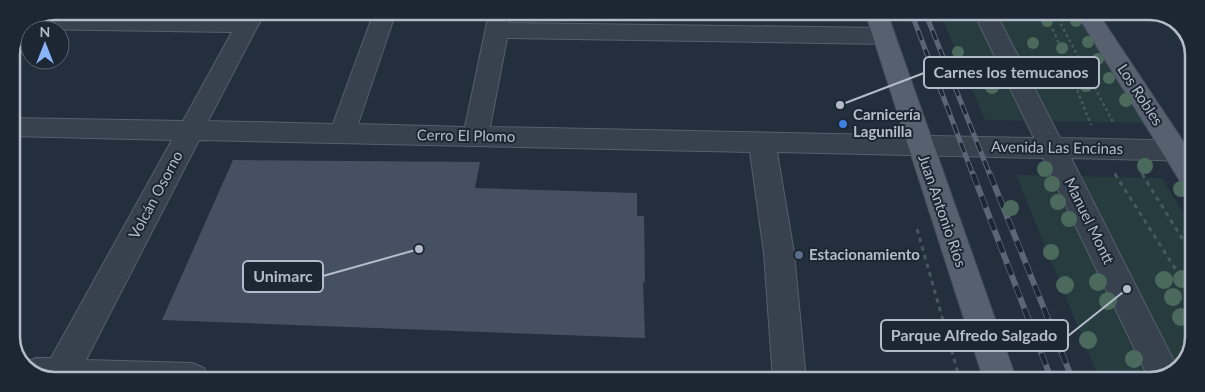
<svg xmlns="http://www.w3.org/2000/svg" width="1205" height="392" viewBox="0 0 1205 392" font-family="Lato,sans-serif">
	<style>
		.green { fill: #263c3f }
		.building { fill: #455162 }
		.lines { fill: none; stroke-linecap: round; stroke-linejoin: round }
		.minor-casing { stroke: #565f6c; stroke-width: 2 }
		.major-casing { stroke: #414a57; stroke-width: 2 }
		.path-far1 { stroke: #44595c; stroke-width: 2.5; stroke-dasharray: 3 3; stroke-linecap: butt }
		.path { stroke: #44595c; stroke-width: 3; stroke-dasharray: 4.5 4.5; stroke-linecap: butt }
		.minor { fill: #38414e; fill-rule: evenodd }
		.major { fill: #56606e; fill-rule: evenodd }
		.rail-far1-casing { stroke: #5a6575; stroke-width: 5 }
		.rail-casing { stroke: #5a6575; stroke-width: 6 }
		.rail-far1 { stroke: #1d2633; stroke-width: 3; stroke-dasharray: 10; stroke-linecap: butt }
		.rail { stroke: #1d2633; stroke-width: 4.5; stroke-dasharray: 12; stroke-linecap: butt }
		.tree { fill: #4b6a5d }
		.shop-dot { fill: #3f7fe0; stroke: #1d2633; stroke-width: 2 }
		.service-dot { fill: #5c6f8a; stroke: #1d2633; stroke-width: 2 }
		.labels { text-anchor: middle; stroke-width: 4; stroke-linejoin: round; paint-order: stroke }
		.street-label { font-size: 15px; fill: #b4bcc9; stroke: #1d2633 }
		.poi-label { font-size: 15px; font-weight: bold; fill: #b4bcc9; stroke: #1d2633; text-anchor: start }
		.rim { fill: none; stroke: #b4bcc9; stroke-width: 2.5 }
		.leader { fill: none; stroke: #b4bcc9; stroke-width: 2 }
		.callout-dot { fill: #b4bcc9; stroke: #1d2633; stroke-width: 2 }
		.callout { fill: #1d2633; stroke: #b4bcc9; stroke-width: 2 }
		.callout-label { font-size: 16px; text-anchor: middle; font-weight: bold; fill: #b4bcc9 }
	</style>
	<rect width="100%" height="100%" fill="#242f3e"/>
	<!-- green -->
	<path class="green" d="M940,13H1075L1144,123L985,120Z
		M1016,175L1162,178L1193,229L1192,348L1177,371L1150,381H1100Z"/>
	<!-- building -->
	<path class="building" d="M233,160L480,162L475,188L637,193V216H644L645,283L643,281L645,338L162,320Z"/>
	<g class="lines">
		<defs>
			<path id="minor" d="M243,12H265L208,121L333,124L374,12H396L358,124L465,127L489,13L510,12L509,23L884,28L892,31L895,36L892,41L884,44L507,38L490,127L1034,138L974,13H996L1060,138L1193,141V161L1071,158L1178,369L1177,371L1150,381L1043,158L777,152L794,253L806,380H773L764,253L750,152L199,140L86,360L192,363L204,368L208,379H44L23,366L24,363L36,358H51L172,140L11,136V118L183,121L232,32L29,29L23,28L24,24L46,15L240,18Z"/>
			<path id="major" d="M865,12H887L1017,381H984Z
				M1076,13H1098L1193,156V189L1183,186Z"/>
		</defs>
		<!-- minor casing -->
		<use href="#minor" class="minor-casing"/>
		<!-- major casing -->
		<use href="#major" class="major-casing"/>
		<!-- path-far1 -->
		<path class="path-far1" d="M1044,13L1055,34L1091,125
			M1055,13L1114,124
			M1115,173L1116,175
			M1142,173L1143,175"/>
		<!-- path -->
		<path class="path" d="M1115,174L1192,295
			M1142,174L1193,256
			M917,229L960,380"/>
		<!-- minor -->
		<use href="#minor" class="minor"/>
		<!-- major -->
		<use href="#major" class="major"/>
		<defs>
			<path id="rail-far1" d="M911,12L973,175
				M925,12L990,175"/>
			<path id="rail" d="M973,174L1052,381
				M990,174L1073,381"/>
		</defs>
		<!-- rail-far1 casing -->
		<use href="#rail-far1" class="rail-far1-casing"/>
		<!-- rail casing -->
		<use href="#rail" class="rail-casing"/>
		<!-- rail-far1 -->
		<use href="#rail-far1" class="rail-far1"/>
		<!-- rail -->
		<use href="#rail" class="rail"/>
	</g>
	<!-- trees -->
	<g class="tree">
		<circle cx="1047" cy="21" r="6"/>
		<circle cx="1076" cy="21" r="6"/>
		<circle cx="1088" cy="42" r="6"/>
		<circle cx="1033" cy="43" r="6"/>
		<circle cx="1062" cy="48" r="6"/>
		<circle cx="958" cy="52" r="6"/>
		<circle cx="1098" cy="59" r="6"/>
		<circle cx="1045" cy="63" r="6"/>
		<circle cx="1109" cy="78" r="6"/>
		<circle cx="1086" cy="85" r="7"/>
		<circle cx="992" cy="87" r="7"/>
		<circle cx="1126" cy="100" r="7"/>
		<circle cx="1145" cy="166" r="8"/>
		<circle cx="1045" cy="169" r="8"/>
		<circle cx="1052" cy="184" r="8"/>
		<circle cx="1181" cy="189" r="8"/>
		<circle cx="1058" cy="202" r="8"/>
		<circle cx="1011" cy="208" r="8"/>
		<circle cx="1069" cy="219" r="8"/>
		<circle cx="1051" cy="252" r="8"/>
		<circle cx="1182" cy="279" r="9"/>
		<circle cx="1164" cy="280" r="9"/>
		<circle cx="1098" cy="282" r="9"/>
		<circle cx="1065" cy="285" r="9"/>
		<circle cx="1173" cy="297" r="9"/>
		<circle cx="1108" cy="301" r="9"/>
		<circle cx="1181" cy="317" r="9"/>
		<circle cx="1088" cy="340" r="9"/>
		<circle cx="1134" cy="359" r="9"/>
	</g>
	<!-- markers -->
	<circle class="shop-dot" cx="843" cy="124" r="5"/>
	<circle class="service-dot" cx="799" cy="255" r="5"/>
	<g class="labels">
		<!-- street labels -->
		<g class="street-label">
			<text transform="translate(1140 95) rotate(57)" y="5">Los Robles</text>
			<text transform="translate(466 136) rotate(1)" y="5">Cerro El Plomo</text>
			<text transform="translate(1057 148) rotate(1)" y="5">Avenida Las Encinas</text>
			<text transform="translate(156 195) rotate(-62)" y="5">Volcán Osorno</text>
			<text transform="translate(942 211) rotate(71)" y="5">Juan Antonio Ríos</text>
			<text transform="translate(1089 221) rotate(64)" y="5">Manuel Montt</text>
		</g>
		<!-- poi labels -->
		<g class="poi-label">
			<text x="853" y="120">Carnicería<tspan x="853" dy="17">Lagunilla</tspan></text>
			<text x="809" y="260">Estacionamiento</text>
		</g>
	</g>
	<!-- crop -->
	<path d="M0 0H1205V392H0ZM55 20H1150A35 35 0 0 1 1185 55V337A35 35 0 0 1 1150 372H55A35 35 0 0 1 20 337V55A35 35 0 0 1 55 20Z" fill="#1d2633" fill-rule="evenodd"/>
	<path class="rim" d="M55 20H1150A35 35 0 0 1 1185 55V337A35 35 0 0 1 1150 372H55A35 35 0 0 1 20 337V55A35 35 0 0 1 55 20Z"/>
	<!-- callouts -->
	<path class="leader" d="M840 105L924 73M419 249L323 276M1127 289L1068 336"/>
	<g class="callout-dot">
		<circle cx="840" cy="105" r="5"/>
		<circle cx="419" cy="249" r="5"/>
		<circle cx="1127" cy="289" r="5"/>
	</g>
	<g class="callout">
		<rect x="924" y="57" width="175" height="31" rx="5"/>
		<rect x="243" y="261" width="80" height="31" rx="5"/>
		<rect x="881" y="320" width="187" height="31" rx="5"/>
	</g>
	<g class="callout-label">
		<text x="1011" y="78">Carnes los temucanos</text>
		<text x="283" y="282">Unimarc</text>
		<text x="974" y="341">Parque Alfredo Salgado</text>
	</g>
	<!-- north arrow -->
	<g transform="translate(45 45)"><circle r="24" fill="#1d2633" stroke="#59626f"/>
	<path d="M0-4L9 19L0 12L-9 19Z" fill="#8ab4f8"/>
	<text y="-8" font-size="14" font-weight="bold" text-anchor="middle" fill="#b4bcc9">N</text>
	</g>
</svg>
